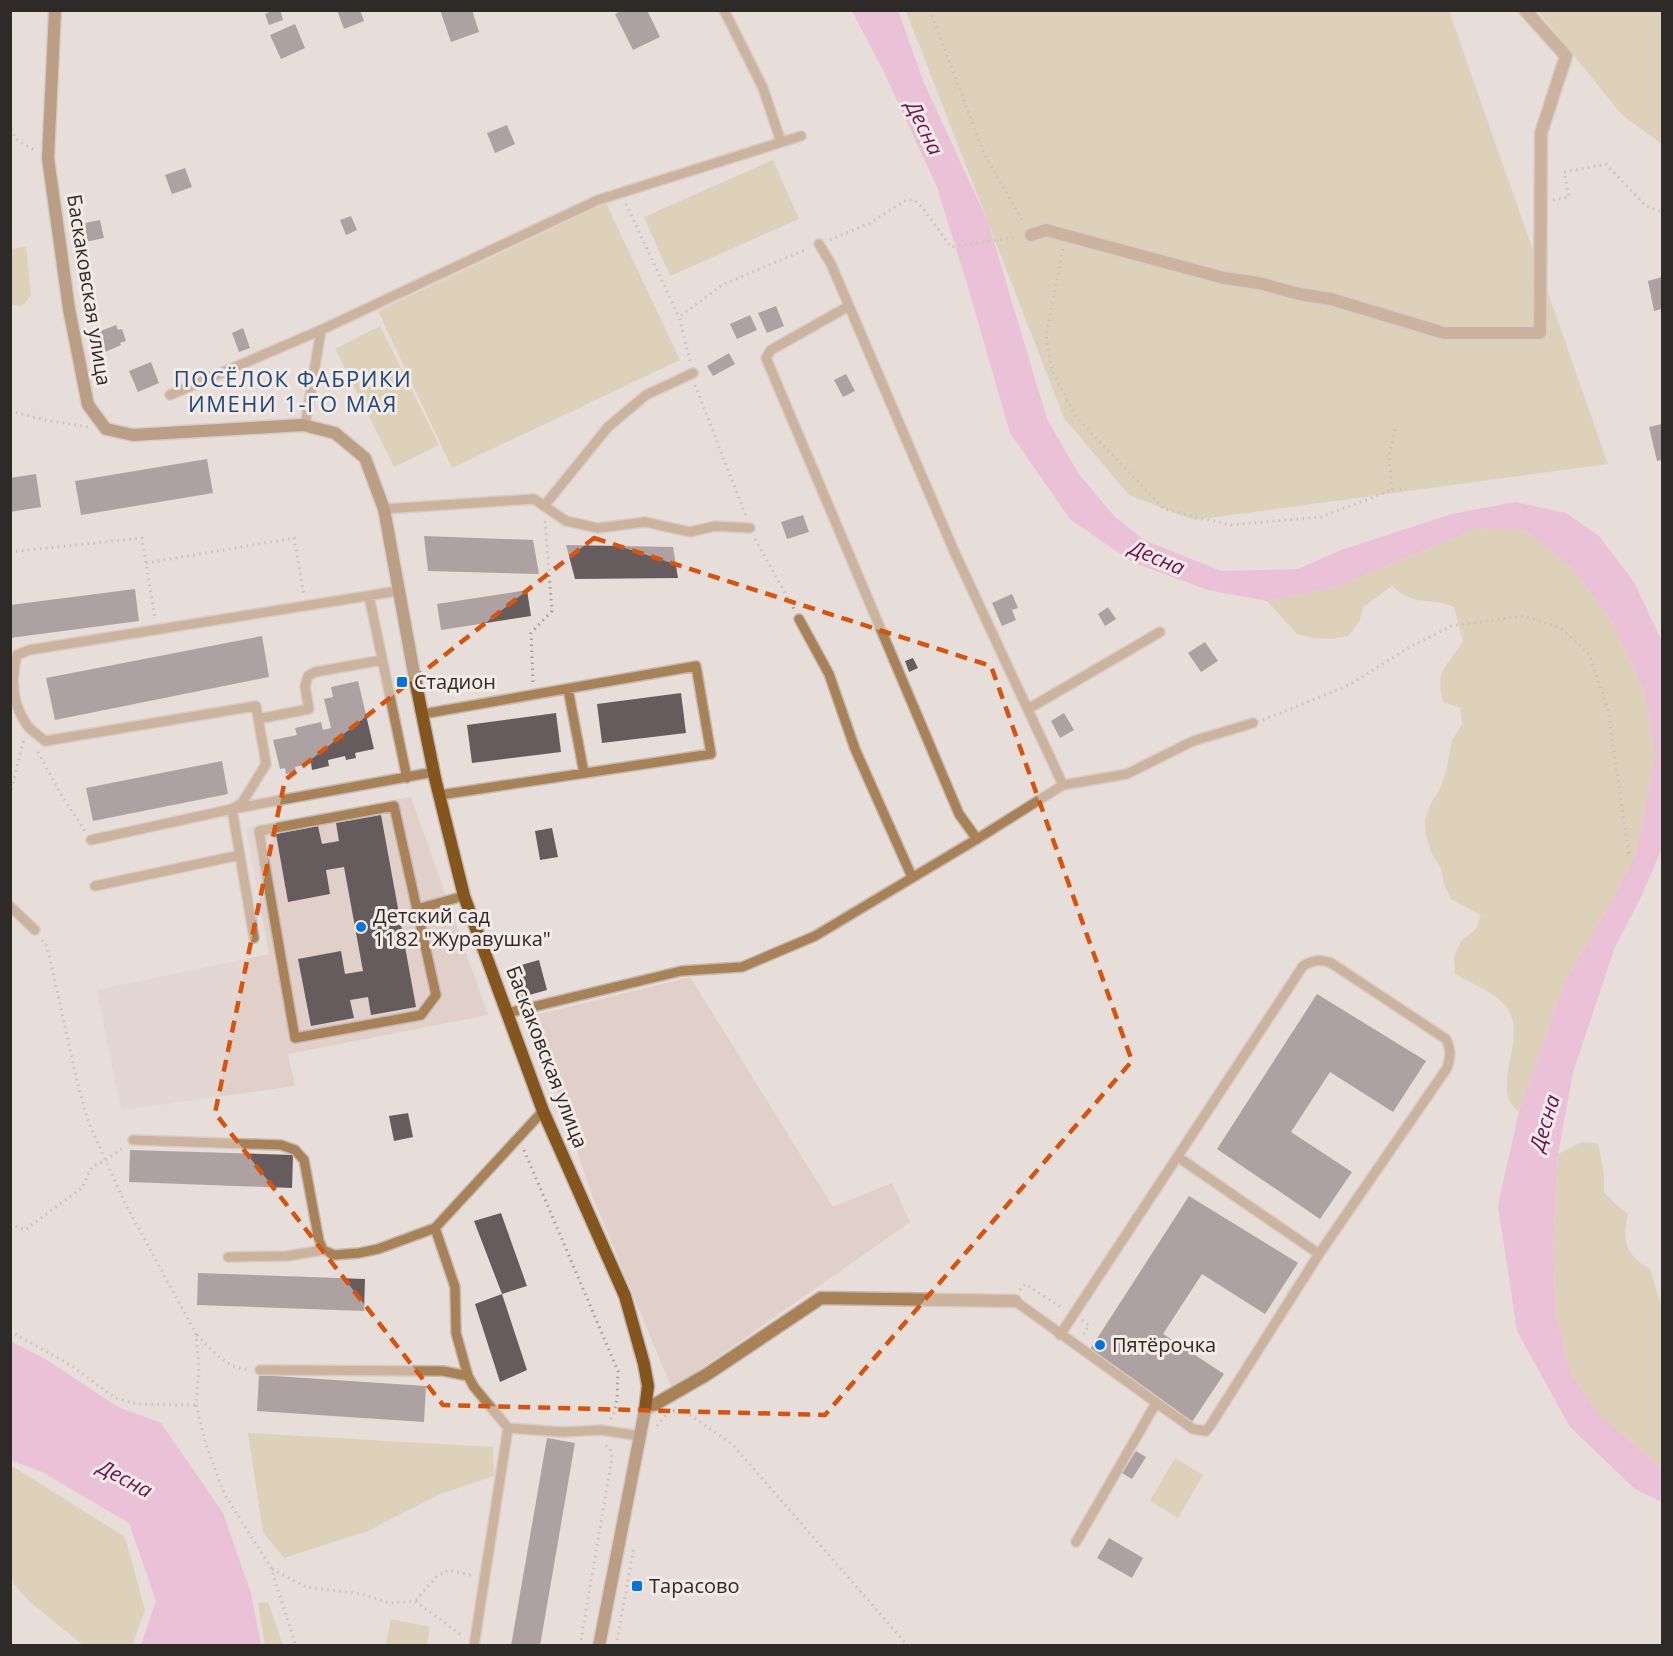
<svg xmlns="http://www.w3.org/2000/svg" width="1673" height="1656" viewBox="0 0 1673 1656" font-family="'Open Sans',sans-serif">
	<style>
		.built { fill: #e1cfc9 }
		.green { fill: #d0c493 }
		.water { fill: #eda1d2 }
		.building { fill: #665c5d }
		.lines { fill: none; stroke-linecap: round; stroke-linejoin: round }
		.lane-casing { stroke: #c2b9b6; stroke-width: 12 }
		.street-casing { stroke: #c2b9b6; stroke-width: 15 }
		.secondary-casing { stroke: #c2b9b6; stroke-width: 15 }
		.path { stroke: #a59d99; stroke-width: 3; stroke-dasharray: 1.5 4.5; stroke-linecap: butt }
		.lane { stroke: #a98156; stroke-width: 9 }
		.street { stroke: #a98156; stroke-width: 12 }
		.secondary { stroke: #84561e; stroke-width: 12 }
		.marked { fill: none; stroke: #d5540f; stroke-width: 4.5; stroke-dasharray: 12 8; stroke-linejoin: round }
		.poi-dot { fill: #0474db; stroke: #f4eae6; stroke-width: 2 }
		.labels { text-anchor: middle; stroke-width: 6; stroke-linejoin: round; paint-order: stroke }
		.street-label { font-size: 20px; fill: #2e2a28; stroke: #f4eae6 }
		.poi-label { font-size: 20px; fill: #2e2a28; stroke: #f4eae6; text-anchor: start }
		.water-label { font-size: 21px; font-style: italic; fill: #6d1556; stroke: #f4eae6 }
		.quarter-label { font-size: 22px; letter-spacing: 1.5px; fill: #1d497d; stroke: #f4eae6 }
	</style>
	<rect width="100%" height="100%" fill="#e7ddd9"/>
	<!-- built -->
	<path class="built" d="M411,797L488,1015L288,1054L295,1086L121,1110L97,990L269,954L246,828Z
		M690,977L833,1207L892,1183L910,1222L672,1389L592,1195L532,1016Z"/>
	<!-- green -->
	<path class="green" d="M906,11H1449L1608,464L1194,520L1129,495L1064,418Z
		M1538,11H1662V144L1622,115Z
		M773,160L799,219L670,276L644,217Z
		M606,203L680,360L452,468L378,311Z
		M26,247L31,295L24,304L19,306L10,304L11,249Z
		M380,326L439,445L394,467L335,349Z
		M1477,528L1525,530L1572,568L1611,620L1644,691L1655,755L1636,853L1612,900L1563,985L1519,1112C1515,1108 1509,1103 1508,1097C1501,1067 1528,1030 1503,1003C1493,992 1469,982 1455,974L1454,957L1461,941L1476,929L1481,915L1451,899L1444,884L1441,868L1432,854L1426,837L1425,821L1430,805L1440,789L1446,772L1452,740L1462,725L1460,708L1443,702C1435,666 1447,669 1463,641L1454,607C1427,596 1417,608 1392,586L1363,607L1359,622L1348,636L1331,639L1313,638L1297,634L1267,601L1336,587Z
		M1582,1142L1598,1144L1604,1175V1192L1615,1204L1628,1214C1622,1241 1625,1255 1650,1269L1662,1308V1469L1597,1412L1571,1374L1556,1313L1553,1246L1558,1154Z
		M248,1433L493,1447L494,1476L438,1495L368,1531L284,1558L263,1532Z
		M1175,1458L1203,1475L1178,1518L1150,1501Z
		M11,1466H12L125,1537L145,1610L132,1645H83L30,1602L11,1581Z
		M268,1602L283,1645H265L258,1603Z
		M391,1619L430,1627L427,1645H386Z"/>
	<!-- water -->
	<path class="water" d="M898,10L924,83L988,222L1047,419L1078,473L1115,517L1144,540L1221,571L1298,569L1341,550L1452,514L1515,502L1566,513L1599,536L1634,582L1662,642V848L1641,897L1615,947L1573,1072L1558,1154L1553,1246L1556,1314L1571,1374L1597,1412L1662,1469V1502L1635,1489L1570,1427L1517,1331L1498,1205L1519,1112L1563,985L1612,900L1636,853L1655,755L1644,691L1611,620L1572,568L1525,530L1477,528L1336,587L1267,601L1208,590L1132,562L1070,519L1010,433L971,297L937,187L883,70L852,11Z
		M10,1341L47,1360L118,1407L161,1423L223,1513L251,1593L261,1645H141L156,1601L129,1523L42,1472L11,1460Z"/>
	<!-- building -->
	<path class="building" d="M274,10H280L283,20L269,25L265,14Z
		M337,10H360L364,21L344,29Z
		M440,10H472L479,32L451,42Z
		M623,10H647L660,37L633,50L615,14Z
		M295,24L305,48L281,59L270,35Z
		M507,125L515,144L495,153L487,133Z
		M185,168L192,187L172,194L165,175Z
		M351,216L357,230L346,235L340,220Z
		M100,220L104,238L81,243L79,230L86,228L85,223Z
		M1662,277V309L1654,311L1648,281Z
		M776,306L784,326L767,333L758,313Z
		M750,315L757,330L737,339L730,324Z
		M116,325L118,330L122,329L126,341L120,343L121,345L105,352L98,332Z
		M243,328L250,348L239,352L232,333Z
		M729,353L735,364L713,376L707,366Z
		M151,362L159,383L138,392L129,371Z
		M846,374L855,391L843,397L834,380Z
		M1662,424V460L1657,461L1649,427Z
		M207,459L213,493L81,515L75,481Z
		M36,474L41,507L10,512V478Z
		M803,515L809,532L787,539L781,522Z
		M424,536L533,540L539,574L428,571Z
		M566,545L673,547L678,578L575,579Z
		M135,589L139,621L10,638V605Z
		M527,590L531,616L441,630L437,604Z
		M1012,594L1018,608L1012,610L1016,620L1002,626L992,603Z
		M1108,607L1116,619L1105,626L1098,614Z
		M262,636L269,677L55,720L46,678Z
		M1205,642L1218,661L1201,672L1188,653Z
		M913,658L918,668L909,672L905,661Z
		M358,681L374,749L355,753L356,758L346,760L345,756L328,760L329,766L312,770L311,763L295,767L296,772L286,774L285,768L280,769L273,740L297,735L295,728L321,722L323,730L331,728L324,699L333,697L331,687Z
		M681,693L686,733L602,743L597,704Z
		M556,713L561,752L472,763L467,725Z
		M1064,713L1074,730L1060,738L1051,721Z
		M222,761L228,794L93,821L86,788Z
		M381,815L416,1007L371,1015L368,997L350,1000L354,1018L311,1026L298,959L341,951L345,974L363,971L344,867L326,870L330,894L288,902L276,834L318,826L322,844L339,841L336,823Z
		M552,828L558,857L540,860L535,831Z
		M539,960L547,990L522,997L514,967Z
		M1317,994L1426,1061L1393,1112L1330,1072L1291,1132L1352,1172L1320,1219L1217,1149Z
		M408,1113L413,1137L394,1141L389,1116Z
		M130,1150L293,1155L292,1188L129,1182Z
		M1189,1196L1298,1263L1265,1314L1202,1274L1163,1334L1224,1374L1192,1422L1089,1351Z
		M501,1213L527,1286L502,1294L474,1221Z
		M198,1273L365,1279L364,1311L197,1305Z
		M502,1294L527,1370L500,1382L475,1304Z
		M259,1375L426,1386L424,1422L257,1411Z
		M547,1438L575,1443L540,1646H511Z
		M1136,1451L1146,1457L1132,1479L1122,1473Z
		M1109,1538L1143,1558L1132,1578L1097,1558Z"/>
	<g class="lines">
		<defs>
			<path id="lane" d="M724,10L763,88L781,142
				M819,244L831,264L954,551L1063,785
				M849,306L771,350L766,358L959,814L977,839
				M170,395L321,330
				M305,426L321,330L598,200L801,136
				M544,506L608,427L646,395L693,373
				M384,509L534,499L566,521L598,528L645,522L690,532L715,526L750,528
				M369,596L407,778
				M799,619L829,674L855,749L912,877
				M568,689L584,773
				M1028,709L1160,632
				M423,714L696,666L711,754L440,795
				M258,719L309,709L305,687L308,676L315,672L382,660
				M394,806L436,995L421,1015L295,1038L259,831Z
				M91,840L232,809L242,803L266,764L256,706L45,741C40,736 31,731 27,725C11,703 11,679 17,655L29,650L398,591
				M95,886L240,855
				M10,906L35,930
				M417,909L464,896
				M254,938L232,809L434,772
				M508,1013L681,971L742,967L815,936L977,839L1063,785L1127,774L1193,741L1253,723
				M133,1140L281,1145L295,1150L304,1160L319,1241L323,1250L334,1255L359,1253L378,1249L435,1228L543,1111
				M1178,1157L1319,1254
				M435,1228L455,1287L456,1333L468,1376
				M228,1257L287,1256L323,1250
				M1015,1301L1193,1429L1206,1431L1210,1426L1319,1254L1447,1068C1451,1056 1451,1050 1446,1039L1331,963C1320,959 1313,960 1303,966L1060,1335
				M260,1370L443,1371L468,1376L474,1387L508,1428L563,1432L601,1430L640,1436
				M1076,1542L1156,1403
				M474,1646L508,1428"/>
			<path id="street" d="M1031,235L1046,230L1224,278L1259,283L1299,294L1331,299L1444,333H1540L1541,133L1566,56L1525,10
				M645,1410L706,1375L821,1298L1015,1301"/>
			<path id="secondary" d="M55,10L48,158L69,309L88,405L106,429L133,435L303,425L335,433L365,458L384,509L415,679L435,778L464,896L543,1111L625,1296L644,1364L648,1386L645,1410L599,1646"/>
		</defs>
		<!-- lane casing -->
		<use href="#lane" class="lane-casing"/>
		<!-- street casing -->
		<use href="#street" class="street-casing"/>
		<!-- secondary casing -->
		<use href="#secondary" class="secondary-casing"/>
		<!-- path -->
		<path class="path" d="M930,10L985,156L1024,223
			M10,123L15,139L36,151
			M1553,200L1569,197L1564,172L1606,164L1646,206L1662,212
			M626,204L679,317
			M830,240L870,223L906,200H914L923,208L951,247L1018,237
			M1063,249L1046,335L1052,370L1076,417L1164,509L1230,525L1321,517L1392,490L1406,489
			M690,361L679,317L722,285L807,249
			M695,385L746,516
			M10,411L45,420L88,427
			M1392,490L1389,456L1396,425
			M755,539L794,609
			M10,552L142,538L155,619
			M146,563L294,538L304,595
			M533,682L531,633L552,611L545,520
			M1263,720L1349,685L1410,647L1451,626L1524,616L1561,628L1589,654L1608,709L1629,856
			M38,752L60,793L85,831
			M10,795L24,739
			M42,940L47,946L77,1081L88,1121L125,1203L196,1334L199,1368L196,1405L206,1445L225,1495L271,1568L296,1646
			M524,1150L618,1371C617,1385 619,1409 610,1420
			M10,1224L25,1230L83,1187L89,1172L93,1166L106,1160L124,1147
			M1020,1290L1025,1284L1064,1309
			M1082,1320L1089,1325L1083,1335
			M10,1331L72,1366L115,1398L138,1404L196,1405
			M197,1335C212,1350 227,1369 250,1370
			M673,1411H684L732,1444L908,1646
			M657,1426L666,1415
			M272,1569L306,1587L362,1594L389,1603L415,1601L463,1636
			M416,1600L437,1576L449,1570L474,1576
			M580,1646L612,1458L610,1449L603,1443
			M616,1646L634,1547"/>
		<!-- lane -->
		<use href="#lane" class="lane"/>
		<!-- street -->
		<use href="#street" class="street"/>
		<!-- secondary -->
		<use href="#secondary" class="secondary"/>
	</g>
	<!-- marked area -->
	<path d="M0 0H1673V1656H0ZM594,538L991,666L1132,1061L825,1415L443,1405L215,1113L285,780Z" fill="#e7ddd9" fill-opacity=".55" fill-rule="evenodd"/>
	<path class="marked" d="M594,538L991,666L1132,1061L825,1415L443,1405L215,1113L285,780Z"/>
	<!-- markers -->
	<g class="poi-dot">
		<rect x="396" y="676" width="12" height="12" rx="3"/>
		<circle cx="361" cy="927" r="6"/>
		<circle cx="1100" cy="1345" r="6"/>
		<rect x="631" y="1580" width="12" height="12" rx="3"/>
	</g>
	<g class="labels">
		<!-- street labels -->
		<g class="street-label">
			<text transform="translate(89 290) rotate(81)" y="7">Баскаковская улица</text>
			<text transform="translate(547 1057) rotate(69)" y="7">Баскаковская улица</text>
		</g>
		<!-- poi labels -->
		<g class="poi-label">
			<text x="414" y="689">Стадион</text>
			<text x="373" y="923">Детский сад<tspan x="373" dy="23">1182 "Журавушка"</tspan></text>
			<text x="1112" y="1352">Пятёрочка</text>
			<text x="649" y="1593">Тарасово</text>
		</g>
		<!-- water labels -->
		<g class="water-label">
			<text transform="translate(924 128) rotate(64)" y="7">Десна</text>
			<text transform="translate(1157 558) rotate(23)" y="7">Десна</text>
			<text transform="translate(1545 1123) rotate(-73)" y="7">Десна</text>
			<text transform="translate(125 1479) rotate(28)" y="7">Десна</text>
		</g>
		<!-- quarter labels -->
		<g class="quarter-label">
			<text x="293" y="387">ПОСЁЛОК ФАБРИКИ<tspan x="293" dy="25">ИМЕНИ 1-ГО МАЯ</tspan></text>
		</g>
	</g>
	<!-- border -->
	<rect width="1673" height="1656" fill="none" stroke="#2e2a28" stroke-width="24"/>
</svg>
